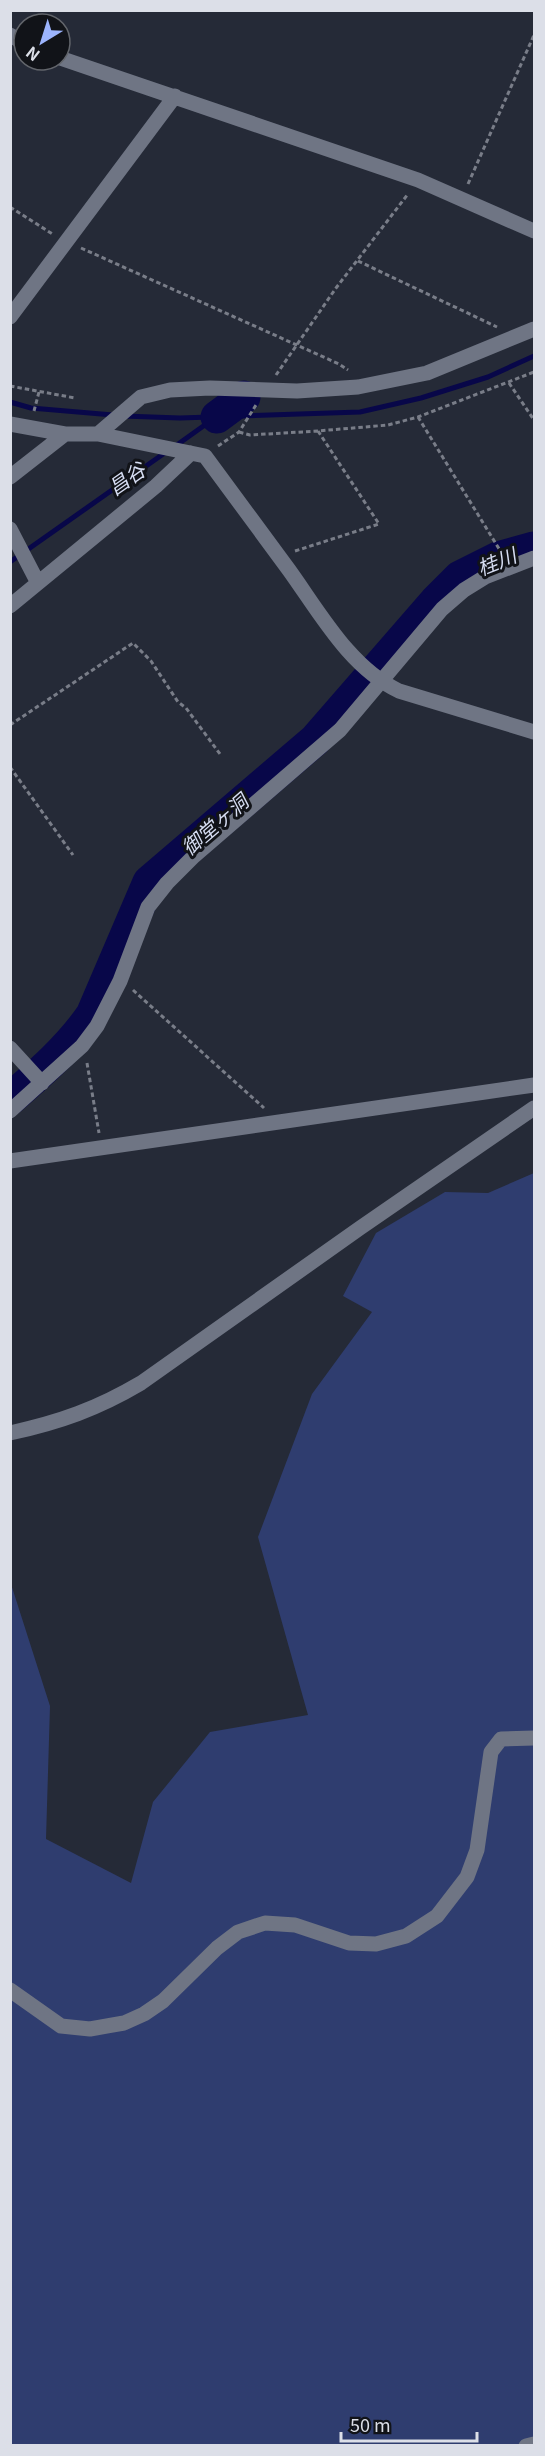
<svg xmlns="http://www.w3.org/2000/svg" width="545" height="2456" viewBox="0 0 545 2456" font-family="Georgia,'Noto Sans JP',serif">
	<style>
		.green { fill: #2f3d6f }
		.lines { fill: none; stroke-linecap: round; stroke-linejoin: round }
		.stream { stroke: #080749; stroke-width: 5 }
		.river { stroke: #080749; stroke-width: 33 }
		.path { stroke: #797d88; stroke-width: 3; stroke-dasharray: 4.5 3; stroke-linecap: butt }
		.minor { stroke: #6f7584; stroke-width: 15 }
		.labels { text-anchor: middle; stroke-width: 6; stroke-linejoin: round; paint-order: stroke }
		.water-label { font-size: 20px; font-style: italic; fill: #d6ddf2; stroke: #111318 }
	</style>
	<rect width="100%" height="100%" fill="#252a37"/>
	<!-- green -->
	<path class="green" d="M534,1173V2445H11L10,1581L50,1706L46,1839L131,1883L153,1802L210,1732L308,1715L258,1537L312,1394L372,1312L343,1296L376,1233L445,1192L488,1193Z"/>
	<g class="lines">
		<!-- stream -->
		<path class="stream" d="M10,402L31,408L113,415
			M123,416L180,418L360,412L421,398L488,377L534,356
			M174,447L244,397
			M10,562L166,452"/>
		<!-- river -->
		<path class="river" d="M217,417L244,397
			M10,1099C40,1073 69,1048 92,1015L149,882L315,740L435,602L460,577L498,558L534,548"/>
		<!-- path -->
		<path class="path" d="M468,184L534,35
			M10,207L54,235
			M81,248L339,364L348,370
			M358,261L497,327
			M276,375L336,288L408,194
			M509,383L534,420
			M10,386L75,398
			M34,411L39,392
			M418,417L501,552
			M239,432L250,435L318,431L388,425L418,417L534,372
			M218,446L239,432L256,405
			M295,551L379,524L318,431
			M10,725L133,643L151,661L178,702L186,708L220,754
			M10,767L73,855
			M133,990L264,1108
			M87,1063L99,1133"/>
		<!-- minor -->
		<path class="minor" d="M10,35L24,43
			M60,58L418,180L534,231
			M10,317L175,96
			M10,424L65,434H98L205,456C233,494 261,532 289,570C320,613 350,668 399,691L534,732
			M98,434L141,397L170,390L210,388L297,391L358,387L427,373L534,329
			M10,477L65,434
			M10,529L38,583
			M10,606L156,486L191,453
			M10,1048L42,1083
			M10,1111L82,1046L97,1026L120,981L148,907L167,883L194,856L340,730L442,609L464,590L485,577L534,558
			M10,1161L534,1085
			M10,1433C60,1422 97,1409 141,1383L360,1228L534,1108
			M10,1990L61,2026L90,2029L124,2023L144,2014L163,2001L217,1948L238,1932L265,1923L295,1925L349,1943L376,1944L406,1936L437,1916L467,1877L477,1850L491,1752L501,1739L534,1738
			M526,2446L534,2444"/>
	</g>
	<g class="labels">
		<!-- water labels -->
		<g class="water-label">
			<text transform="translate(127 479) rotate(-35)" y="7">昌谷</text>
			<text transform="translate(497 562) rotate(-22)" y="7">桂川</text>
			<text transform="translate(215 825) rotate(-41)" y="7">御堂ヶ洞</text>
		</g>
	</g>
	<!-- border -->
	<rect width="545" height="2456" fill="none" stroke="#dcdfe8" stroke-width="24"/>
	<!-- north arrow -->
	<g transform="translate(42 42) rotate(218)"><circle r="28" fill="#111318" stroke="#62656b" stroke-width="1.5"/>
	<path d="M0-4.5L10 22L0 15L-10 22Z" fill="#9cb4fd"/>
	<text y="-9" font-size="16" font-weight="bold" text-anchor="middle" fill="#dcdfe8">N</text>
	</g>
	<!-- scale -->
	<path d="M341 2432v9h136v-9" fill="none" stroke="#dcdfe8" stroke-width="3"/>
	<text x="350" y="2432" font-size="18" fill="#dcdfe8" stroke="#111318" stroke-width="4.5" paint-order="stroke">50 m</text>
</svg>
